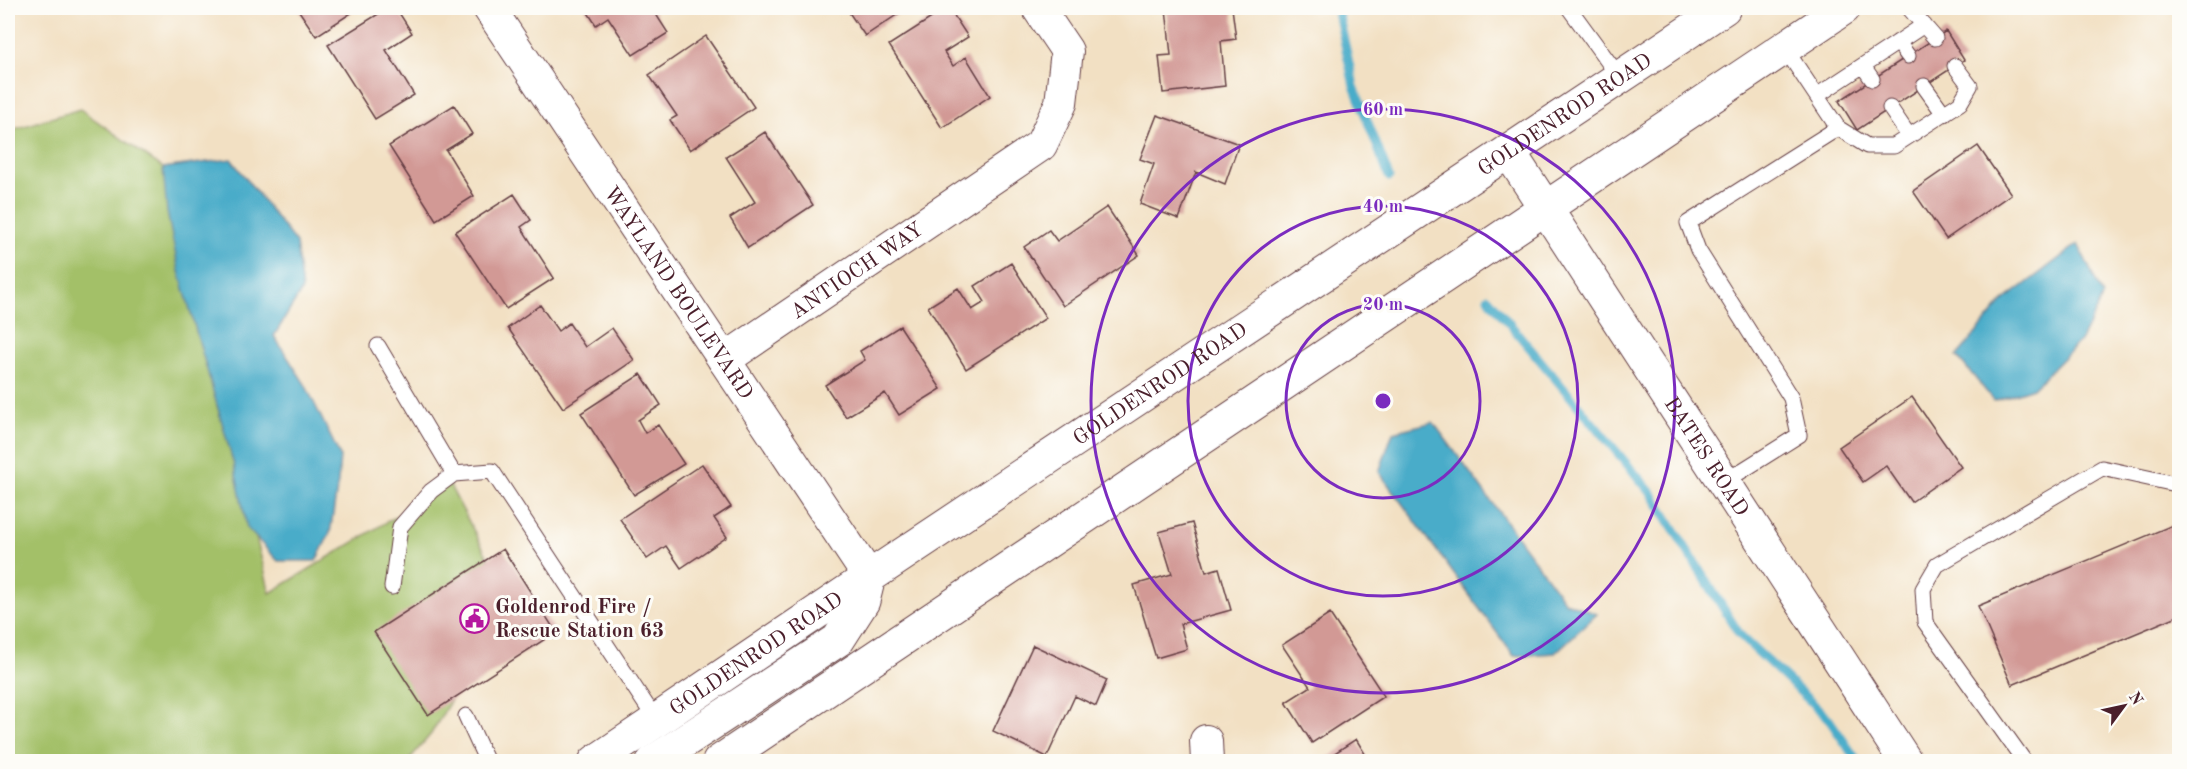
<svg xmlns="http://www.w3.org/2000/svg" width="2187" height="769" viewBox="0 0 2187 769" font-family="'Old Standard TT',serif">
	<style>
		.green { fill: #a3c067; stroke: #767049; stroke-width: 1.5 }
		.water { fill: #49acc9; stroke: #4a667a; stroke-width: 1.5 }
		.lines { fill: none; stroke-linecap: round; stroke-linejoin: round }
		.stream { stroke: #49acc9; stroke-width: 9 }
		.building { fill: #d29995 }
		.service-casing { stroke: #633c42; stroke-width: 17 }
		.minor-casing { stroke: #633c42; stroke-width: 34 }
		.tertiary-casing { stroke: #633c42; stroke-width: 35 }
		.secondary-casing { stroke: #633c42; stroke-width: 35 }
		.service { stroke: #fff; stroke-width: 15 }
		.minor { stroke: #fff; stroke-width: 32 }
		.tertiary { stroke: #fff; stroke-width: 33 }
		.secondary { stroke: #fff; stroke-width: 33 }
		.ring { fill: none; stroke: #7b2cbf; stroke-width: 3 }
		.labels { text-anchor: middle; stroke-width: 6; stroke-linejoin: round; paint-order: stroke }
		.street-label { font-size: 21px; fill: #4a1f2b; stroke: #fdfcf7 }
		.poi-label { font-size: 21px; font-weight: bold; fill: #4a1f2b; stroke: #fdfcf7; text-anchor: start }
		.centre { fill: #7b2cbf; stroke: #fdfcf7; stroke-width: 3 }
		.ring-label { font-size: 18px; text-anchor: middle; font-weight: bold; fill: #7b2cbf; stroke: #fdfcf7; stroke-width: 6; stroke-linejoin: round; paint-order: stroke }
	</style>
	<rect width="100%" height="100%" fill="#fdfcf7"/>
	<filter id="ink" filterUnits="userSpaceOnUse"><feTurbulence type="fractalNoise" baseFrequency=".0167" numOctaves="2"/><feDisplacementMap in="SourceGraphic" scale="12" xChannelSelector="R" yChannelSelector="G"/><feConvolveMatrix kernelMatrix="1 2 1 2 8 2 1 2 1" color-interpolation-filters="sRGB"/></filter>
	<filter id="wash" filterUnits="userSpaceOnUse"><feTurbulence type="fractalNoise" baseFrequency=".008" numOctaves="4" result="noise"/><feDisplacementMap in="SourceGraphic" scale="24" xChannelSelector="R" yChannelSelector="G"/><feGaussianBlur stdDeviation="1.35" result="paint"/><feColorMatrix in="noise" values="0 0 0 0 0 0 0 0 0 0 0 0 0 0 0 0 0 1.4 0 .05"/><feComposite in="paint" operator="in"/></filter>
	<g filter="url(#wash)">
		<rect width="100%" height="100%" fill="#f2e0c3"/>
		<!-- green -->
		<path class="green" d="M80,109L163,168L270,593L449,484L495,571L488,636L431,734L408,761L8,762V131Z"/>
		<!-- water -->
		<path class="water" d="M231,159L296,243L302,290L274,336L305,384L340,456L338,482L330,533L316,561H278L247,528L234,465L179,271L167,212L163,168Z
			M2078,244L2103,296L2081,340L2033,388L1994,401L1957,356L2003,301Z
			M1433,422L1565,602L1597,614L1555,653L1514,656L1379,472L1393,432Z"/>
		<g class="lines">
			<!-- stream -->
			<path class="stream" d="M1337,8L1354,86L1389,177
				M1488,298L1652,494L1740,635L1828,718L1858,762"/>
		</g>
		<g id="blocks">
			<!-- building -->
			<path class="building" d="M297,8H359L316,36Z
				M388,8H396L412,33L386,50L414,95L375,119L328,45Z
				M585,8H652L668,33L633,55L608,17L596,25Z
				M846,8H907L865,36Z
				M947,8H949L968,37L944,52L953,66L966,57L990,96L942,128L889,45Z
				M1176,8H1232L1236,39L1221,41L1225,86L1163,93L1159,56L1171,55L1166,9Z
				M1946,31L1964,60L1857,130L1839,101Z
				M706,36L754,107L690,150L670,120L677,116L649,75Z
				M454,105L472,134L446,150L474,196L436,220L389,146Z
				M1157,115L1239,144L1225,184L1196,172L1179,219L1140,204L1154,164L1140,159Z
				M765,132L813,205L748,248L730,218L755,202L726,157Z
				M1978,146L2011,194L1946,239L1913,191Z
				M514,194L531,220L521,227L554,278L506,309L455,232Z
				M1107,207L1139,255L1063,306L1024,247L1049,230L1057,241Z
				M1011,263L1046,318L966,369L928,307L958,288L972,310L985,302L975,286Z
				M540,305L558,331L569,323L585,347L612,328L634,360L563,408L508,328Z
				M900,326L941,389L899,415L885,393L846,417L825,385L865,360L860,351Z
				M641,374L661,405L638,420L645,433L658,425L684,464L634,495L581,413Z
				M1912,397L1961,467L1911,502L1886,466L1863,482L1839,447Z
				M702,464L731,507L714,518L727,537L681,568L666,546L647,559L620,519Z
				M2180,522V615L2012,685L1978,606Z
				M1192,523L1206,572L1219,568L1231,610L1180,624L1187,649L1156,658L1134,585L1172,574L1159,532Z
				M503,549L556,632L428,715L374,632Z
				M1330,614L1384,696L1312,743L1286,702L1310,687L1282,645Z
				M1033,645L1107,680L1096,706L1075,696L1047,757L993,731Z
				M1356,739L1370,762H1321Z"/>
		</g>
	</g>
	<g filter="url(#ink)">
		<use href="#blocks" fill-opacity="0" stroke="#633c42" stroke-width="1.5"/>
		<g class="lines">
			<defs>
				<path id="service" d="M1569,8L1620,78
					M1909,8L1935,38
					M1898,42L1908,56
					M1863,66L1872,79
					M1924,86L1944,114
					M1818,95L1924,25
					M1890,108L1909,136
					M1838,128L1867,146H1894L1960,103L1970,86L1955,66
					M378,346L454,474
					M1724,482L1799,435L1791,398L1698,250L1688,223L1838,128L1784,47
					M392,587L400,527L431,491L454,474L492,471L656,720
					M466,716L487,762
					M2025,762L1925,622L1923,589L1937,565L2102,468L2180,485"/>
				<g id="minor">
					<path id="s1" d="M489,8L869,577"/>
					<path id="s2" d="M724,360L1041,145L1061,103L1067,51L1038,8"/>
					<path d="M1206,741L1207,762"/>
				</g>
				<g id="tertiary">
					<path id="s3" d="M1509,152L1906,762"/>
				</g>
				<g id="secondary">
					<path id="s4" d="M595,762L869,577L1724,8"/>
					<path d="M653,762L838,640L863,601L869,577"/>
					<path d="M719,762L1844,8"/>
				</g>
			</defs>
			<!-- service casing -->
			<use href="#service" class="service-casing"/>
			<!-- minor casing -->
			<use href="#minor" class="minor-casing"/>
			<!-- tertiary casing -->
			<use href="#tertiary" class="tertiary-casing"/>
			<!-- secondary casing -->
			<use href="#secondary" class="secondary-casing"/>
			<!-- service -->
			<use href="#service" class="service"/>
			<!-- minor -->
			<use href="#minor" class="minor"/>
			<!-- tertiary -->
			<use href="#tertiary" class="tertiary"/>
			<!-- secondary -->
			<use href="#secondary" class="secondary"/>
		</g>
	</g>
	<!-- distance rings -->
	<g class="ring">
		<circle cx="1383" cy="401" r="97"/>
		<circle cx="1383" cy="401" r="195"/>
		<circle cx="1383" cy="401" r="292"/>
	</g>
	<!-- icons -->
	<defs>
		<symbol id="civic-ring" viewBox="-11 -11 22 22"><circle r="9.5" fill="#fdfcf7" stroke="#b5179e" stroke-width="1.5"/><path d="M-.6-6.5H3V-4.5H.6V-3L4-1V1h2V6H-6V1h2V-1L-.6-3ZM-1.2 2.5V6h2.4V2.5Z" fill="#b5179e"/></symbol>
	</defs>
	<g fill-rule="evenodd">
		<use href="#civic-ring" x="458" y="602" width="33" height="33"/>
	</g>
	<g class="labels">
		<!-- street labels -->
		<g class="street-label">
			<text dy="7" stroke="none"><textPath href="#s4" startOffset="1166">GOLDENROD ROAD</textPath></text>
			<text dy="7" stroke="none"><textPath href="#s2" startOffset="160">ANTIOCH WAY</textPath></text>
			<text dy="7" stroke="none"><textPath href="#s1" startOffset="342">WAYLAND BOULEVARD</textPath></text>
			<text dy="7" stroke="none"><textPath href="#s4" startOffset="680">GOLDENROD ROAD</textPath></text>
			<text dy="7" stroke="none"><textPath href="#s3" startOffset="363">BATES ROAD</textPath></text>
			<text dy="7" stroke="none"><textPath href="#s4" startOffset="194">GOLDENROD ROAD</textPath></text>
		</g>
		<!-- poi labels -->
		<g class="poi-label">
			<text x="495" y="613">Goldenrod Fire /<tspan x="495" dy="24">Rescue Station 63</tspan></text>
		</g>
	</g>
	<circle cx="1383" cy="401" r="9" class="centre"/>
	<g class="ring-label">
		<text x="1383" y="115">60 m</text>
		<text x="1383" y="212">40 m</text>
		<text x="1383" y="310">20 m</text>
	</g>
	<!-- margin -->
	<rect width="2187" height="769" fill="none" stroke="#fdfcf7" stroke-width="30"/>
	<!-- north arrow -->
	<g transform="translate(2124 706) rotate(57)" stroke="#fdfcf7" stroke-width="4.5" paint-order="stroke">
	<path d="M0-4.5L10 22L0 15L-10 22Z" fill="#4a1f2b"/>
	<text y="-9" font-size="16" font-weight="bold" text-anchor="middle" fill="#4a1f2b">N</text>
	</g>
</svg>
